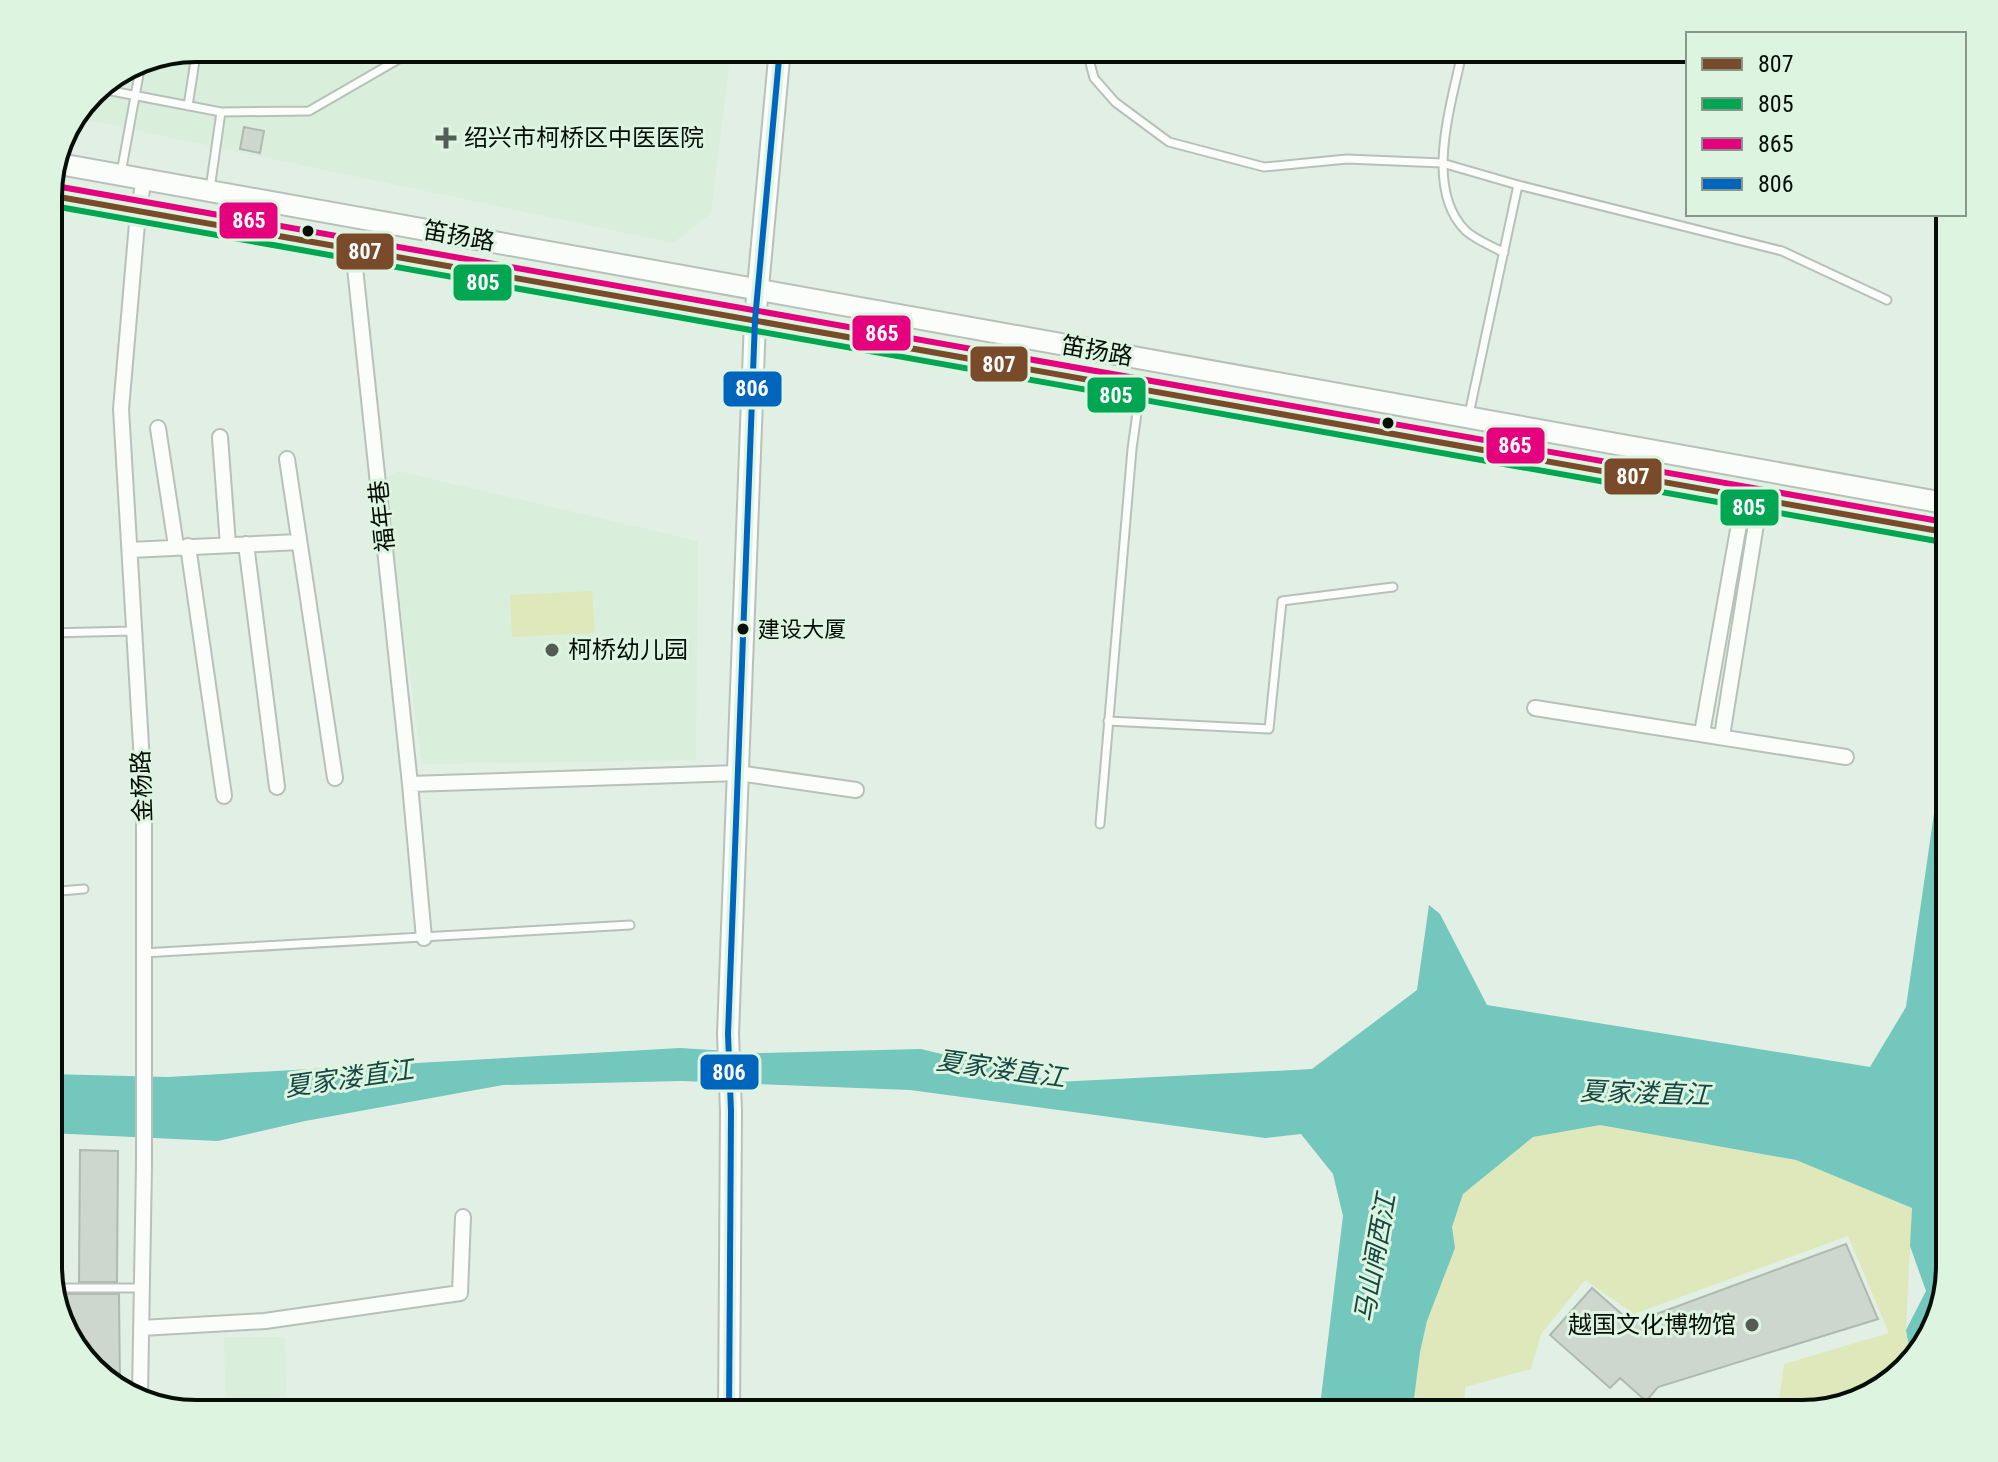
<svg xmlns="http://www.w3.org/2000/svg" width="1998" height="1462" viewBox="0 0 1998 1462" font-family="'Roboto Condensed','Noto Sans SC',sans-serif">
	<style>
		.built { fill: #d9efdc }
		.green { fill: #dfe8ba }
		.water { fill: #73c7bc }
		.building { fill: #ced7cd; stroke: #b0b9af; stroke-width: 2 }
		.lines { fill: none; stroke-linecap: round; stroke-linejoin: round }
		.lane-casing { stroke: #b7c1b9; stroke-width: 11 }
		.street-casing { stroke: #b7c1b9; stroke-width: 18 }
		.secondary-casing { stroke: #b7c1b9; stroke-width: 24 }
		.lane { stroke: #fbfdfb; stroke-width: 7 }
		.street { stroke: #fbfdfb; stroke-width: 14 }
		.secondary { stroke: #fbfdfb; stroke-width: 20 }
		.bus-1-casing { stroke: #ddf4e0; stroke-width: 12 }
		.bus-2-casing { stroke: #ddf4e0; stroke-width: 12 }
		.bus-3-casing { stroke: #ddf4e0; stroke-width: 12 }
		.bus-4-casing { stroke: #ddf4e0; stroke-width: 12 }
		.bus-1 { stroke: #7a4b2a; stroke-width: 6 }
		.bus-2 { stroke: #00a651; stroke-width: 6 }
		.bus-3 { stroke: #e5007d; stroke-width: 6 }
		.bus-4 { stroke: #0065bd; stroke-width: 6 }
		.poi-dot { fill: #545d55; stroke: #ddf4e0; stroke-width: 3 }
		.bus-dot { fill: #070e08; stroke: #ddf4e0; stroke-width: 3 }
		.labels { text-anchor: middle; stroke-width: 6; stroke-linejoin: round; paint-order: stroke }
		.bus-label { font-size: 22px; fill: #070e08; stroke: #ddf4e0; text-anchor: start }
		.poi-label { font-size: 24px; fill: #070e08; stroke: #ddf4e0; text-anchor: start }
		.street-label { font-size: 24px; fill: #070e08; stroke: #ddf4e0 }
		.water-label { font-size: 26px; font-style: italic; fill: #154743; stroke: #ddf4e0 }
		.rim { fill: none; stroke: #070e08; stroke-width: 4 }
		.line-badge { stroke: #ddf4e0; stroke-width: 3 }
		.badge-label { font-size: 22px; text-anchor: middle; font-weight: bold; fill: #fff }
	</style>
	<rect width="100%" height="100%" fill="#e2efe4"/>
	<!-- built -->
	<path class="built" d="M196,48H731L711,214L673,243L73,117L98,85Z
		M398,471L698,541L696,760L422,764L383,480Z
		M224,1337H285L287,1414H226Z"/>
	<!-- green -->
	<path class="green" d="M592,591L595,633L512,637L510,595Z
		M1600,1125L1796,1160L1912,1208L1906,1330L1912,1362L1868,1399L1832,1407H1778L1784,1364L1889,1333L1848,1236L1634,1314L1585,1280L1541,1334L1531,1369L1465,1387L1464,1414H1412L1420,1352L1427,1321L1455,1248L1452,1227L1463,1194L1533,1137Z"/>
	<!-- water -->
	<path class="water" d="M1950,703V1267L1920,1356L1912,1362L1906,1330L1926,1291L1910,1246L1912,1208L1796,1160L1600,1125L1533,1137L1463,1194L1452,1227L1455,1248L1427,1321L1420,1352L1412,1414H1319L1343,1216L1333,1174L1301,1134L1265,1138L910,1090L682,1081L503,1085L305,1121L218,1141L48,1133V1074L168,1077L680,1048L761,1053L921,1049L1057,1082L1312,1069L1417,990L1429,905L1440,914L1487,1005L1870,1067L1906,1007Z"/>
	<!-- building -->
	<path class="building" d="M244,127L264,131L260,153L240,149Z
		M80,1150L118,1151L117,1282H79Z
		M1846,1244L1878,1319L1658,1387L1646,1401L1620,1378L1610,1388L1550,1335L1592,1288L1632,1323Z
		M64,1294H119L120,1388L106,1384L68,1340L64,1328Z"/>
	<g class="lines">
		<defs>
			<path id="lane" d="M1086,48L1094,78L1115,102L1169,142L1264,167L1347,159L1442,163L1518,185L1782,251L1887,300
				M1463,48C1453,100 1422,188 1466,231C1476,240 1492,246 1504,253
				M96,88L221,112L309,111L418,48
				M188,106L197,48
				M121,173L140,69
				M210,189L221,112
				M48,262H49
				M1469,414L1518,185
				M48,633L134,631
				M1108,721L1269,729L1282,601L1393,587
				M1100,824L1132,449L1140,391
				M48,892L84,889
				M143,953L630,925
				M52,1288H142"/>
			<path id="street" d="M353,249L410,784L424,938
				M158,428L176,546
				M220,437L228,545
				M287,459L335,778
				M246,544L277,787
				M188,546L224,796
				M130,550L299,542
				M1535,708L1846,757
				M1702,733L1744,496
				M1722,736L1760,499
				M410,784L738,773L856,790
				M141,1328L265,1321L460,1293L463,1217
				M140,1395L144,1165V796L121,409L138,212L144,179"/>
			<path id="secondary" d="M54,163L1950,504
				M48,195L1950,533
				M729,1414L731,1111L728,1034L755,320L780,48"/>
		</defs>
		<!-- lane casing -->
		<use href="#lane" class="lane-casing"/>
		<!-- street casing -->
		<use href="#street" class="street-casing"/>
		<!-- secondary casing -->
		<use href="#secondary" class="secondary-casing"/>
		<!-- lane -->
		<use href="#lane" class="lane"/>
		<!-- street -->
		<use href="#street" class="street"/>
		<!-- secondary -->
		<use href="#secondary" class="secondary"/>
		<defs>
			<path id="bus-1" d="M48,195L1950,533"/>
			<path id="bus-2" d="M48,205L1948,543"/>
			<path id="bus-3" d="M50,185L1950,523"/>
			<path id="bus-4" d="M729,1414L731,1111L728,1034L755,320L780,48"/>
		</defs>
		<!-- bus-1 casing -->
		<use href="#bus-1" class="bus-1-casing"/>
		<!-- bus-2 casing -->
		<use href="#bus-2" class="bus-2-casing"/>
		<!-- bus-3 casing -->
		<use href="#bus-3" class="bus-3-casing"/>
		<!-- bus-4 casing -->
		<use href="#bus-4" class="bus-4-casing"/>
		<!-- bus-1 -->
		<use href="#bus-1" class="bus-1"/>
		<!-- bus-2 -->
		<use href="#bus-2" class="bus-2"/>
		<!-- bus-3 -->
		<use href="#bus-3" class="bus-3"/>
		<!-- bus-4 -->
		<use href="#bus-4" class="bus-4"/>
	</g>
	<!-- markers -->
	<g class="poi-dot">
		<path d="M442 126h8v8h8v8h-8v8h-8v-8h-8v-8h8z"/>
		<circle cx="552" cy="650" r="8"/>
		<circle cx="1752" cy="1325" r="8"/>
	</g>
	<g class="bus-dot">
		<circle cx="308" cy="231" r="7"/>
		<circle cx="1388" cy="423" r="7"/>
		<circle cx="743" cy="629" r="7"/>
	</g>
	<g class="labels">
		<!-- bus labels -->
		<g class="bus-label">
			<text x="758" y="637">建设大厦</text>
		</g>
		<!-- poi labels -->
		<g class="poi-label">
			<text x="464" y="146">绍兴市柯桥区中医医院</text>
			<text x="568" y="658">柯桥幼儿园</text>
			<text x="1736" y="1333" text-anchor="end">越国文化博物馆</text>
		</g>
		<!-- street labels -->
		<g class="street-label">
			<text transform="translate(459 236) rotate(10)" y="8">笛扬路</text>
			<text transform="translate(1097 351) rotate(10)" y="8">笛扬路</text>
			<text transform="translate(382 516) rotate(-96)" y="8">福年巷</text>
			<text transform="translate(142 786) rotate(-92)" y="8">金杨路</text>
		</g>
		<!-- water labels -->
		<g class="water-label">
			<text transform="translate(1001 1069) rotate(8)" y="9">夏家溇直江</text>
			<text transform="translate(349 1078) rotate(-8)" y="9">夏家溇直江</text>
			<text transform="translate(1645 1093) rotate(2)" y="9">夏家溇直江</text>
			<text transform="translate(1375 1258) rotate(-80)" y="9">马山闸西江</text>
		</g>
	</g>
	<!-- crop -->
	<path d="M0 0H1998V1462H0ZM196 62H1802A134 134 0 0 1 1936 196V1266A134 134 0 0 1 1802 1400H196A134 134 0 0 1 62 1266V196A134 134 0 0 1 196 62Z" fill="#ddf4e0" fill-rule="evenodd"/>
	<path class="rim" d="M196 62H1802A134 134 0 0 1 1936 196V1266A134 134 0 0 1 1802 1400H196A134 134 0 0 1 62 1266V196A134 134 0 0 1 196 62Z"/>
	<g class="line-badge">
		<rect x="218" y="201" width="61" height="39" rx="8" fill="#e5007d"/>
		<rect x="335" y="232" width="60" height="39" rx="8" fill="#7a4b2a"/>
		<rect x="452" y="263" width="61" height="39" rx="8" fill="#00a651"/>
		<rect x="851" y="314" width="61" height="38" rx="8" fill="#e5007d"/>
		<rect x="969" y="345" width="60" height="38" rx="8" fill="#7a4b2a"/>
		<rect x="722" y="370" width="61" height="38" rx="8" fill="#0065bd"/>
		<rect x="1086" y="376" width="61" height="38" rx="8" fill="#00a651"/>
		<rect x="1485" y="426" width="61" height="39" rx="8" fill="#e5007d"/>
		<rect x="1603" y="457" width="60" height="39" rx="8" fill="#7a4b2a"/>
		<rect x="1719" y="488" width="61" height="39" rx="8" fill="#00a651"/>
		<rect x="699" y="1053" width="61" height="38" rx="8" fill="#0065bd"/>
	</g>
	<g class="badge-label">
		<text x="249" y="228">865</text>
		<text x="365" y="259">807</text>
		<text x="483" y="290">805</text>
		<text x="882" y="341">865</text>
		<text x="999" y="372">807</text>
		<text x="752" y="396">806</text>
		<text x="1116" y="403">805</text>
		<text x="1515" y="453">865</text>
		<text x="1633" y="484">807</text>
		<text x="1749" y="515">805</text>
		<text x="729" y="1080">806</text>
	</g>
	<!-- legend -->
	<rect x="1686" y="32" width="280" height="184" fill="#ddf4e0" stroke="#87988a" stroke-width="2"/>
	<rect x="1702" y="58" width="40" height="12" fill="#7a4b2a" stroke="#87988a" stroke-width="2"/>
	<text x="1758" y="72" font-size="24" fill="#070e08">807</text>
	<rect x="1702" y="98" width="40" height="12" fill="#00a651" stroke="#87988a" stroke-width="2"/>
	<text x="1758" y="112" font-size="24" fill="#070e08">805</text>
	<rect x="1702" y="138" width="40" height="12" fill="#e5007d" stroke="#87988a" stroke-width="2"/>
	<text x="1758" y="152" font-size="24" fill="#070e08">865</text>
	<rect x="1702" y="178" width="40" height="12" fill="#0065bd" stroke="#87988a" stroke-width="2"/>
	<text x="1758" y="192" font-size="24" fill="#070e08">806</text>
</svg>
